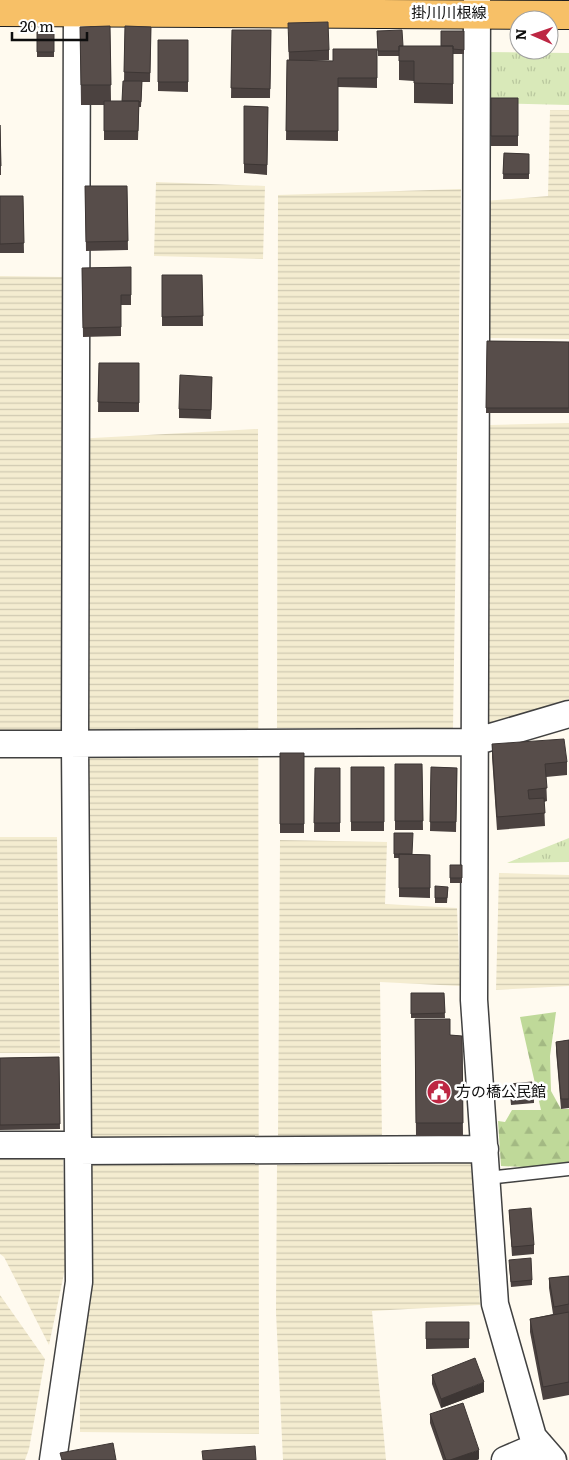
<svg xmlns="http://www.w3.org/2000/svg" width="569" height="1460" viewBox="0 0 569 1460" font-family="Literata,'Noto Sans JP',serif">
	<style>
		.farmland { fill: url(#farmland-rules) }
		.grass { fill: url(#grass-tufts) }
		.forest { fill: url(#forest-firs) }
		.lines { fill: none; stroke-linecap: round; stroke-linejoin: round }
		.service-casing { stroke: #414141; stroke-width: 15 }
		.minor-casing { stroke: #414141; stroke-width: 29 }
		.primary-casing { stroke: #1f1f1f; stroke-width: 30 }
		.service { stroke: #fff; stroke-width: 12 }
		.minor { stroke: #fff; stroke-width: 26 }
		.primary { stroke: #f7c067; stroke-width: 28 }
		.wall { fill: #4b4240 }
		.shaded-wall { fill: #3d3634 }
		.building { fill: #574d4a; stroke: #3d3634 }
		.labels { text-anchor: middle; stroke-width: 5; stroke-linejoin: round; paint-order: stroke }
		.street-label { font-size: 15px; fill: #0e0e0e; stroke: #fff }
		.poi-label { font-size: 15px; fill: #0e0e0e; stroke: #fff; text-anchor: start }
	</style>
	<defs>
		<pattern id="farmland-rules" width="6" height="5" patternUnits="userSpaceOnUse" patternTransform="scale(1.25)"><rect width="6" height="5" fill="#f4ecd0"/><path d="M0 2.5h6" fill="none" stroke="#d0c9b1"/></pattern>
		<pattern id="grass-tufts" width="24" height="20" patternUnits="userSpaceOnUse" patternTransform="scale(1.25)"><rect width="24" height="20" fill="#d9e9b9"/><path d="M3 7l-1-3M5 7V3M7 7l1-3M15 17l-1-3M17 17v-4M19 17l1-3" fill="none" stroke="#b9c79e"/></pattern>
		<pattern id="forest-firs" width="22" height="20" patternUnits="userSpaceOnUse" patternTransform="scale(1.25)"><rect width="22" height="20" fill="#bfd999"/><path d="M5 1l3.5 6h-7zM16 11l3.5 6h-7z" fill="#a3b983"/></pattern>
	</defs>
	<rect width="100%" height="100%" fill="#fffaef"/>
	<!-- farmland -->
	<path class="farmland" d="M550,110H569V339L484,338V201L548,196Z
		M156,182L265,186L263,259L154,256Z
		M461,189L453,728H277L278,195Z
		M0,276L65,277L63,734H0Z
		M569,423V699L485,725L490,425Z
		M258,429L259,1434L80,1432L75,439Z
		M0,837H57L60,1053H0Z
		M280,840L387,842L385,904L457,908L460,986L380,982L382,1140L278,1139Z
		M499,873L569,875V986L496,990Z
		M0,1156H63L66,1264L49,1345L4,1257L0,1254Z
		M471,1163L480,1305L372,1311L386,1460H283L276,1312L277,1165Z
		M0,1295L45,1359L29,1449L25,1460H0Z"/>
	<!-- grass -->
	<path class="grass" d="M483,52L569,53V105L484,103Z
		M569,838V862L507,863Z"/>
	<!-- forest -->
	<path class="forest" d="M556,1012L550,1056L551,1091L561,1109H569V1163L525,1167L501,1166L498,1121L505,1122L512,1110H541L520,1017Z"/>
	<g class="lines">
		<defs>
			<path id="service" d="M487,1178L569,1169"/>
			<path id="minor" d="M477,0L474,1000L495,1304L533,1437L553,1460
				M0,744L474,742L569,714
				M0,1145H77
				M77,1151L485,1149
				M53,1460L79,1282L75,745L77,0
				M505,1460L540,1445"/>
			<path id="primary" d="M0,12L569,15"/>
		</defs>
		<!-- service casing -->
		<use href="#service" class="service-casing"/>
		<!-- minor casing -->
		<use href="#minor" class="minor-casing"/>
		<!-- primary casing -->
		<use href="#primary" class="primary-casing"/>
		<!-- service -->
		<use href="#service" class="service"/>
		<!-- minor -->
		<use href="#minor" class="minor"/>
		<!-- primary -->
		<use href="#primary" class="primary"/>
	</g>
	<!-- wall -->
	<path class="wall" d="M110,26L111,101H122L124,81L125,26L151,27L150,82H142L141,107H139L138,140H104V105H81L80,27Z
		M232,30H271L270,98H231Z
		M377,31L403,46H441L464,31V54H453V104L414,103V81L399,80V56H378Z
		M37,32H54V57H37Z
		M288,32L329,50V60L302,61H333L377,49V88L338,87V141L286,140L287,60H289Z
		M158,40H188V92L158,91Z
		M491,98H518V146H491Z
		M244,106L268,107L267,175L244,173Z
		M0,125L1,166V175H0Z
		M504,153L529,154V179H503Z
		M85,186H127L128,250L86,251Z
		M0,196H23L24,253H0Z
		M131,267V305H121V336L83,337L82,268Z
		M162,275H202L203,326H162Z
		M487,341L569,342V413H486Z
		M99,363H139V412H98Z
		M212,377L211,419L179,418V409Z
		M492,744L567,762V775L546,777L547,801L544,802L545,826L497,830L492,757Z
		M280,753H304V833H280Z
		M395,764H422L423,830H395Z
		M351,767H384V831H351Z
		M431,767L457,768L456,832L430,831Z
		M315,768H340V832H314Z
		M394,833L412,854L430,855V898L399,897V858H394Z
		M450,865H462V883H450Z
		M448,887L447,903H435V898Z
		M411,993H444L445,1018H411Z
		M415,1019L450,1035L462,1036L463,1136H416Z
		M569,1040V1108L561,1109L556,1051V1042Z
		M59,1057L60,1129L0,1130V1058Z
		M509,1084L534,1098V1103L511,1105Z
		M509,1210L534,1245V1254L512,1256Z
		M509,1264L532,1280V1285L511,1287Z
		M569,1276V1395L543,1400L530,1332V1319L553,1314L549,1288V1278Z
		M426,1322H469V1348L426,1349Z
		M432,1375L484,1392L441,1408L432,1384Z
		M430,1414L479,1459L477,1460H443L430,1423Z"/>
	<!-- shaded-wall -->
	<path class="shaded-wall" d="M484,1382V1392L441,1408V1399Z
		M479,1450V1459L477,1460H450Z"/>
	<!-- building -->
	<path class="building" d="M328,22L329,50L289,52L288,23Z
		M110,26L111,85H81L80,27Z
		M125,26L151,27L150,73L124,72Z
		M232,30H271L270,89L231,88Z
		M402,30L403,46H399V51H378L377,31Z
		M441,31H464V50L453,49V46H441Z
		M37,32H54V52H37Z
		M158,40H188V82H158Z
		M399,46H453V84L414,83V61H399Z
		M333,49H377V78H338V131H286L287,60L333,61Z
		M123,81H142L141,102H139V101H122Z
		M491,98H518V136H491Z
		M104,101H139L138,131H104Z
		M244,106L268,107L267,165L244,164Z
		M0,125L1,166H0Z
		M504,153L529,154V174H503Z
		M85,186H127L128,241L86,242Z
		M0,196H23L24,243L0,244Z
		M131,267V295H121V327L83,328L82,268Z
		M162,275H202L203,316L162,317Z
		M487,341L569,342V408H486Z
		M99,363H139V403L98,402Z
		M180,375L212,377L211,410L179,409Z
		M564,739L567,762L545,764L547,788L528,790L529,799L544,798L545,813L497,817L492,744Z
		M280,753H304V824H280Z
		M395,764H422L423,821H395Z
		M351,767H384V822H351Z
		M431,767L457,768L456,822H430Z
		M315,768H340V823H314Z
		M394,833H413L412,854H394Z
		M399,854L430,855V888H399Z
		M450,865H462V878H450Z
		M435,886L448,887L447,898H435Z
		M411,993H444L445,1013L411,1014Z
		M415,1019H450V1035L462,1036L463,1123H416Z
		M569,1040V1099H561L556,1042Z
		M59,1057L60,1124L0,1125V1058Z
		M532,1082L534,1098L511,1100L509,1084Z
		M531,1208L534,1245L512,1247L509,1210Z
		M531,1258L532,1280L511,1282L509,1260Z
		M569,1276V1304L554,1307L549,1278Z
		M569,1312V1382L543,1387L530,1319Z
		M426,1322H469V1339H426Z
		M475,1358L484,1382L441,1399L432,1375Z
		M463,1403L479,1450L450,1460H446L430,1414Z
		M113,1443L116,1460H62L60,1453Z
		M255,1446L256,1460H203L202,1451Z"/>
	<!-- icons -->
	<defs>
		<symbol id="civic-disc" viewBox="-11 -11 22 22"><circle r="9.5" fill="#bd2743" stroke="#fff"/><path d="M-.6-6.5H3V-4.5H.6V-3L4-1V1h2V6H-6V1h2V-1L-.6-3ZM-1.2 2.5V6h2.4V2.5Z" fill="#fff"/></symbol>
	</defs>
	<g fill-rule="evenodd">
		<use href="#civic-disc" x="425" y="1078" width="28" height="28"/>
	</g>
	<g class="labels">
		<!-- street labels -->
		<g class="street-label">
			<text x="449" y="18">掛川川根線</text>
		</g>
		<!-- poi labels -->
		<g class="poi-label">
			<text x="456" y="1097">方の橋公民館</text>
		</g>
	</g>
	<!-- north arrow -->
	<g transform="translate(534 35) rotate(272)"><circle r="24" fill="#ffffff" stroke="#9f9f9f"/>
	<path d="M0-4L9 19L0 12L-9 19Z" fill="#bd2743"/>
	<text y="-8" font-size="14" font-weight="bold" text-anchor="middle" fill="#0e0e0e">N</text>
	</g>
	<!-- scale -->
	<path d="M12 32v8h75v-8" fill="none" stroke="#0e0e0e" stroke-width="2.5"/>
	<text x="20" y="32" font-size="15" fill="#0e0e0e" stroke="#ffffff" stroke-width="4" paint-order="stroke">20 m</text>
</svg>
